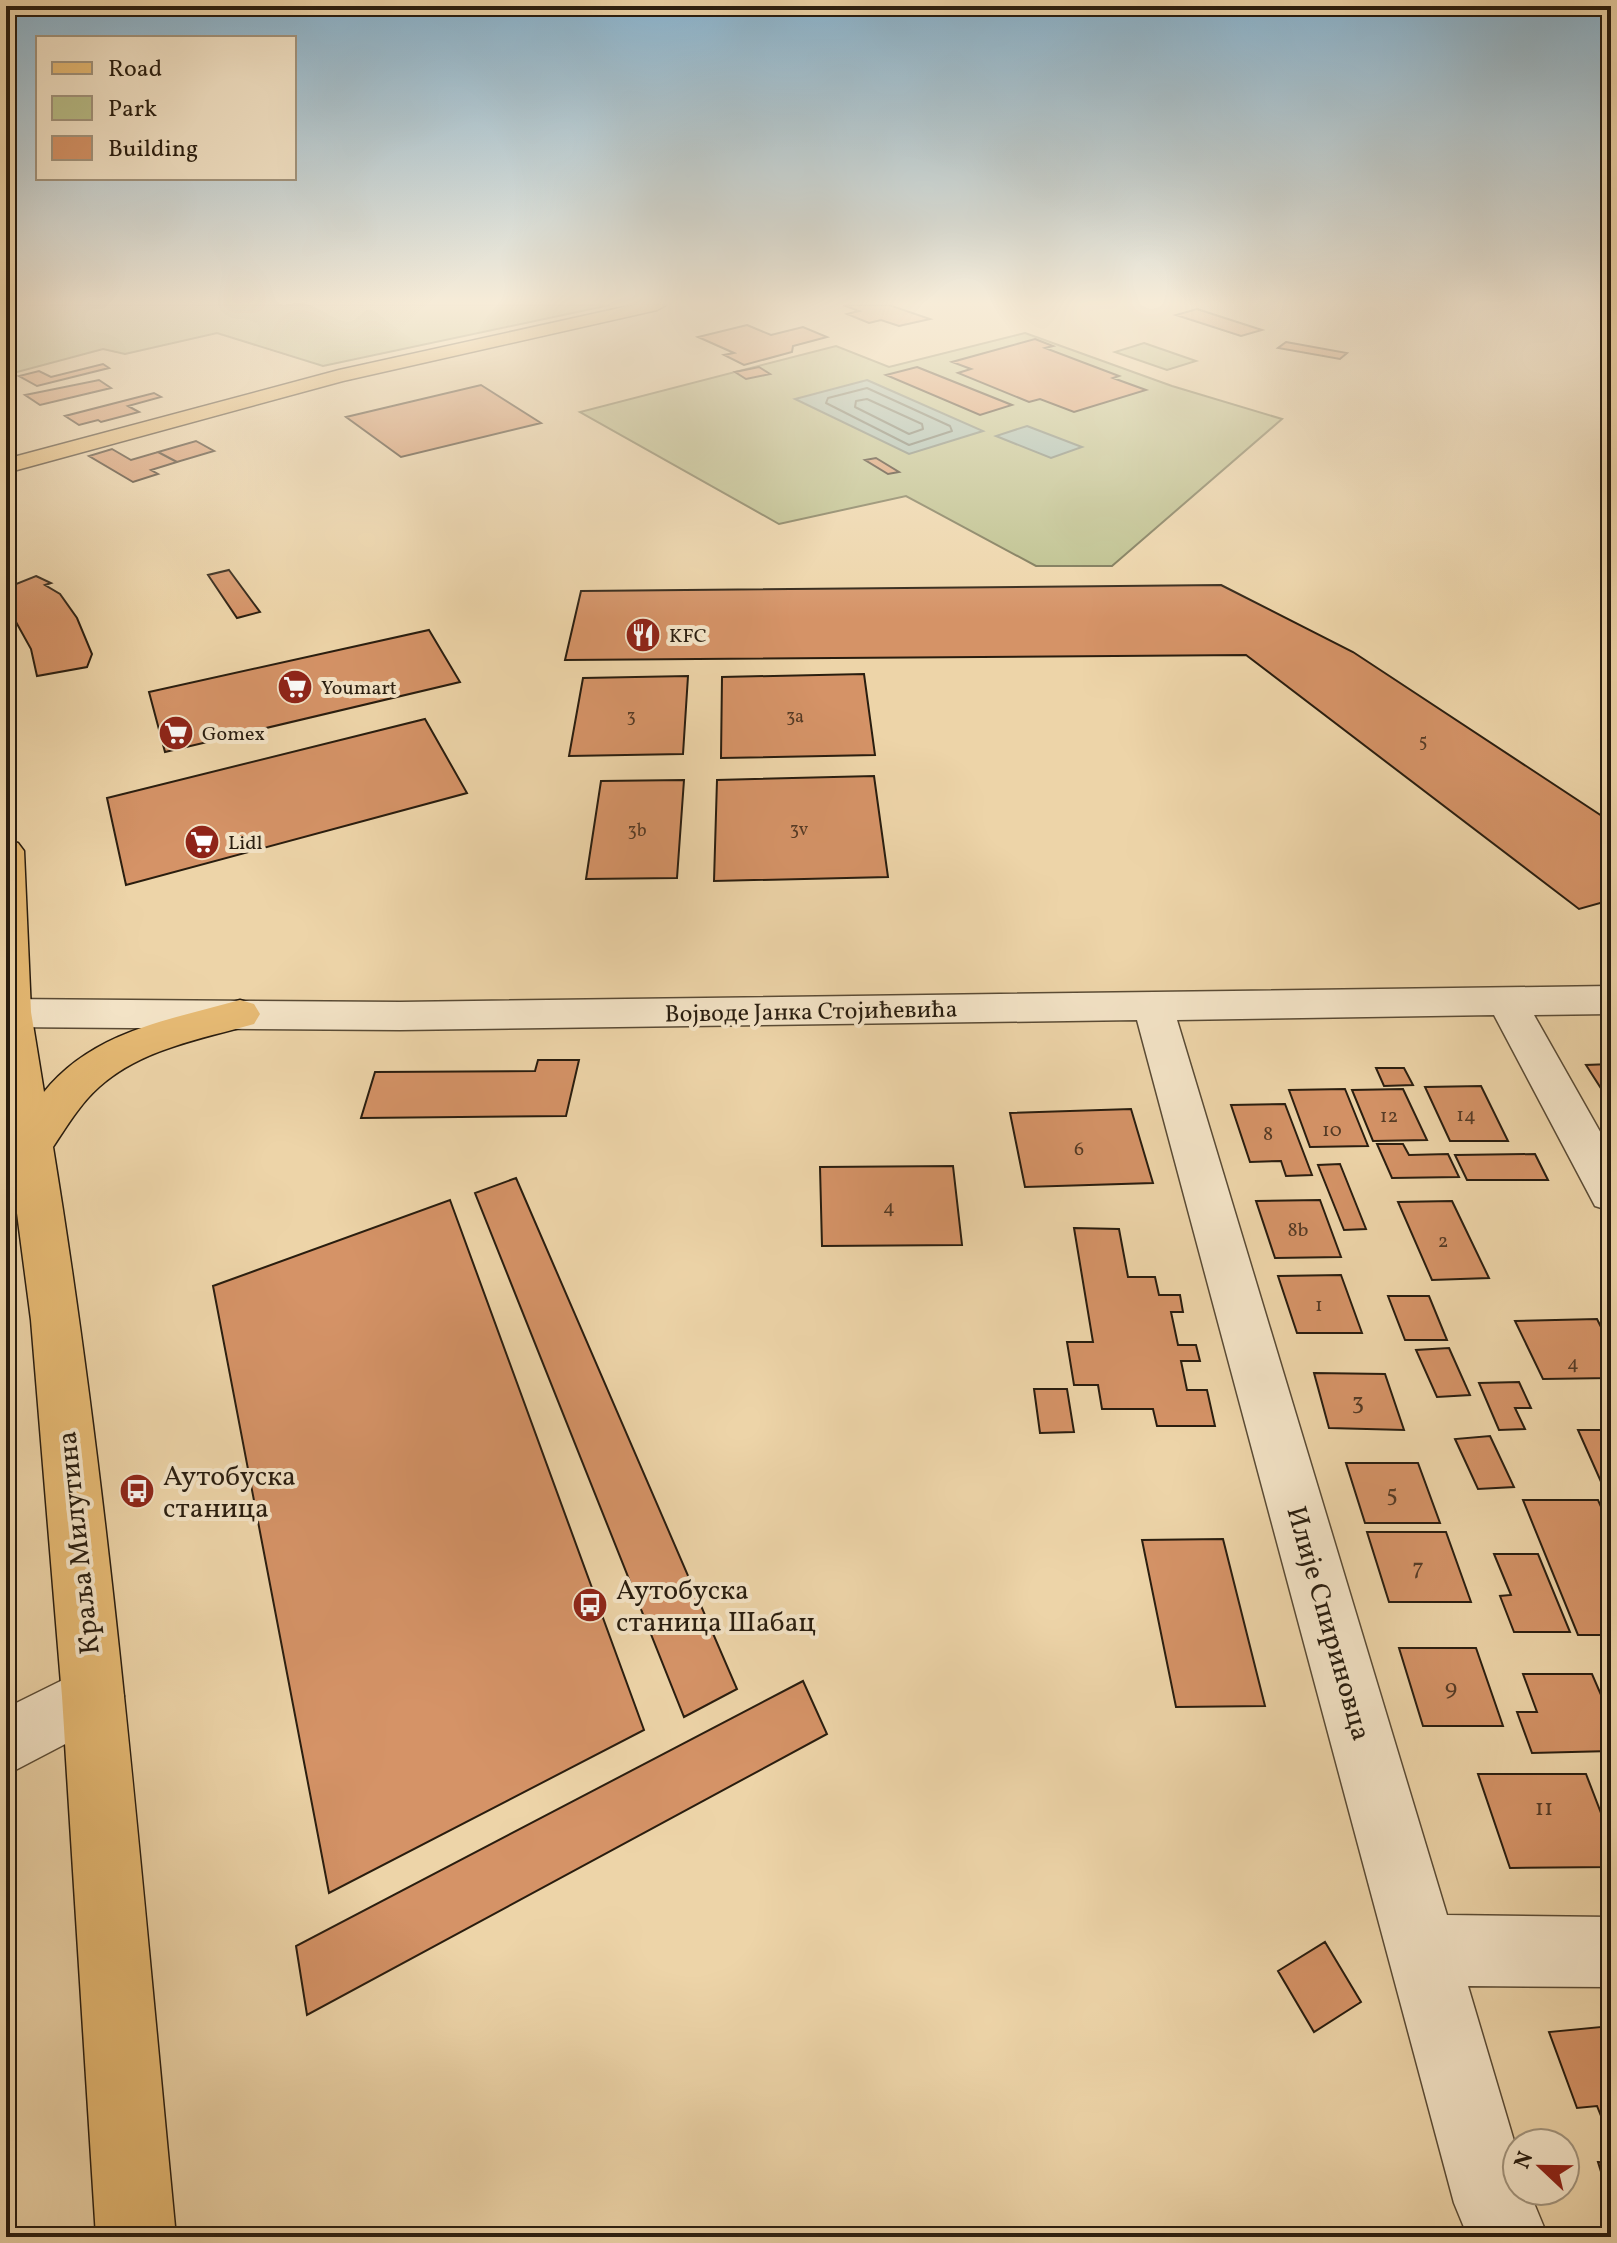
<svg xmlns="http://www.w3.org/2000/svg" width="1617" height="2243" viewBox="0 0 1617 2243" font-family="Vollkorn,serif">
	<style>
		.green { fill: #b8bd88; stroke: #706d4c; stroke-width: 2 }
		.water { fill: #9ab7ae; stroke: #6d796e; stroke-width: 2 }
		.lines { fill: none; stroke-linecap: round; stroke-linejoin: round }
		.shore { stroke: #626a5e; stroke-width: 2 }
		.building { fill: #d59367; stroke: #291d0f; stroke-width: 2 }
		.minor-casing { stroke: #5a4b35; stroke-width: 3 }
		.major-casing { stroke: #291d0f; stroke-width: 3 }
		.minor { fill: #f3e3c6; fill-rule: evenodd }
		.major { fill: #e6ba74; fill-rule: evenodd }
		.labels { text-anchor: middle; stroke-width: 8; stroke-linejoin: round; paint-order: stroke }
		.far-number-label { font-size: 18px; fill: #543a25 }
		.far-poi-label { font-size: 20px; fill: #291d0f; stroke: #f3e3c6; text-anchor: start }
		.number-label { font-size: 20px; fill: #543a25 }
		.street-label { font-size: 24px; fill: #291d0f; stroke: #f3e3c6 }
		.near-number-label { font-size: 24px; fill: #543a25 }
		.near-poi-label { font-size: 28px; fill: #291d0f; stroke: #f3e3c6; text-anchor: start }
		.near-street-label { font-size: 28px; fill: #291d0f; stroke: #f3e3c6 }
	</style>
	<rect width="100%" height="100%" fill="#edd4a8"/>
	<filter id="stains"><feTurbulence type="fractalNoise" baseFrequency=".0025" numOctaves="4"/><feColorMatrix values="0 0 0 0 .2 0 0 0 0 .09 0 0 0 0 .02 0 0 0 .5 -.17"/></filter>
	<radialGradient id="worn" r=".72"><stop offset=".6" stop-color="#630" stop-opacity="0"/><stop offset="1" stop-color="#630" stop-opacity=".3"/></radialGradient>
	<!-- green -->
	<path class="green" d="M6,305H610L323,366L217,333L125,354L103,349L6,375Z
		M1025,333L1172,386L1282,419L1112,566H1036L906,496L779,524L580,412L836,346L889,367Z
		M1144,343L1196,361L1167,370L1115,352Z"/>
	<!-- water -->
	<path class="water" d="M867,380L983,431L909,454L795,399Z
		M1027,426L1082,447L1051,458L996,436Z"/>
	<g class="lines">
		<!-- shore -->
		<path class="shore" d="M867,388L950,426L952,431L909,445L826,403L828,398Z
			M867,399L922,424L923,429L909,434L855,407L856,401Z"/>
	</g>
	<!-- building -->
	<path class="building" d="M843,305H889L930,319L899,326L881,320L869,323L847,314L859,311Z
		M1197,309L1262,330L1241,336L1176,315Z
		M747,325L771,335L803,327L827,337L793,346L792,352L744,365L724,355L734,353L698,337Z
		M1035,339L1053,346L1045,348L1119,376L1113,378L1146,390L1074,412L1040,399L1029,402L958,373L971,369L952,362Z
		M1286,342L1347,353L1340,359L1278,348Z
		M103,364L109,368L37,386L19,376L39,371L51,377Z
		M759,367L770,374L746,379L735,372Z
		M917,367L1012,405L980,415L886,375Z
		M99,380L111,388L40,405L25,395Z
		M481,385L541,423L401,457L346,417Z
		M154,393L161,397L128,406L139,412L101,422L98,420L79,425L65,416Z
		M196,441L214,451L177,462L158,452Z
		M112,449L131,460L158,452L177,462L151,470L158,474L133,482L89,456Z
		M876,458L899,472L888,474L865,460Z
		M229,570L260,612L237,618L208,575Z
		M36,576L51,583L45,585L60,594L77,618L92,654L87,667L37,676L31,649L6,604V596L12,593L6,588Z
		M1221,585L1353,652L1611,822V900L1579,909L1246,655L565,660L581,591Z
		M429,630L460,682L165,752L149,692Z
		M864,674L875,755L721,758L722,677Z
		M688,676L683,754L569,756L583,678Z
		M425,719L467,793L126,885L107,798Z
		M874,776L888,877L714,881L717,780Z
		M684,780L677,878L586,879L601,781Z
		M538,1060H579L566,1116L361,1118L375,1072L535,1071Z
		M1611,1064V1104L1586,1065Z
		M1376,1068H1404L1413,1085L1384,1086Z
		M1481,1086L1508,1141H1450L1425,1087Z
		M1345,1089L1368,1146L1310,1147L1289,1090Z
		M1403,1089L1427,1140L1373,1141L1352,1090Z
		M1285,1104L1312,1175L1286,1176L1281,1161L1250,1162L1231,1105Z
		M1131,1109L1153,1183L1025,1187L1010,1113Z
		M1377,1144H1403L1409,1155L1448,1154L1459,1177L1392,1178Z
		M1535,1154L1548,1180H1467L1455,1155Z
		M1340,1164L1366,1229L1344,1230L1318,1165Z
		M953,1166L962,1245L822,1246L820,1167Z
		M516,1178L737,1689L684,1717L475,1193Z
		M450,1200L644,1730L329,1893L213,1286Z
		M1320,1200L1341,1257L1275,1258L1256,1201Z
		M1452,1201L1489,1278L1432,1280L1398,1202Z
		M1074,1228L1119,1229L1128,1277H1155L1159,1295H1180L1183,1312H1171L1178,1345H1196L1200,1361H1181L1187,1390H1207L1215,1426H1157L1153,1409H1102L1098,1385H1074L1067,1342H1093Z
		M1341,1275L1362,1333H1297L1278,1276Z
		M1388,1296H1429L1447,1340H1405Z
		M1597,1319L1611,1347V1378L1543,1379L1515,1321Z
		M1449,1348L1470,1395L1437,1397L1416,1350Z
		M1314,1373L1385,1374L1404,1430L1329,1428Z
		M1519,1382L1531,1408H1515L1525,1429L1499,1430L1479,1383Z
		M1034,1389H1067L1074,1432L1040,1433Z
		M1578,1430H1611V1493H1606Z
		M1490,1436L1514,1487L1478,1489L1455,1439Z
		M1346,1463H1418L1440,1523H1365Z
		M1523,1500H1598L1611,1529V1635H1578Z
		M1367,1532H1446L1471,1602H1389Z
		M1223,1539L1265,1706L1176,1707L1142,1540Z
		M1494,1554H1538L1570,1632H1514L1500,1596L1511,1595Z
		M1399,1648H1476L1503,1726H1423Z
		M1523,1674H1592L1611,1718V1751L1532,1753L1517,1712H1537Z
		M803,1681L827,1734L307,2015L296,1946Z
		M1478,1774H1586L1611,1839V1867L1510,1868Z
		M1325,1942L1361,2002L1314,2032L1278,1971Z
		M1611,2026V2141L1597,2106L1577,2108L1549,2032Z
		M1598,2162L1611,2163V2204Z"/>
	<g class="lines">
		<defs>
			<path id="minor" d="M1611,986V1014L1534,1015L1611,1151V1211L1595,1206L1494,1015L1177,1020L1447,1915L1611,1917V1987L1468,1986L1517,2151V2191H1529L1548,2237H1468L1454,2203L1137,1020L400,1030L6,1027V999L400,1002Z
				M93,1665L115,1674L124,1696L115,1718L6,1775V1708Z"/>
			<path id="major" d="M633,305H666L657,310L343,381L6,473V459L339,370Z
				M6,840L18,843L24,851L31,1012L44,1092C93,1031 169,1020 240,1000L254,1004L260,1014L254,1024C201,1039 141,1049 99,1087C80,1104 67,1126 53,1147C112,1508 141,1873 176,2237H96L62,1696L31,1320L6,1129Z"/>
		</defs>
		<!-- minor casing -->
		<use href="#minor" class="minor-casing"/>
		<!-- major casing -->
		<use href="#major" class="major-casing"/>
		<!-- minor -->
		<use href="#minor" class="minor"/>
		<!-- major -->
		<use href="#major" class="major"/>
	</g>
	<!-- sky -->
	<linearGradient id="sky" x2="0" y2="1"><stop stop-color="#89b5d1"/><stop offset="0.49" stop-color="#f7ecd8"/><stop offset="1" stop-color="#f7ecd8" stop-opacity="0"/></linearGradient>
	<rect width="1617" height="619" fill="url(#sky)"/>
	<!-- icons -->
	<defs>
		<symbol id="restaurant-disc" viewBox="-11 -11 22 22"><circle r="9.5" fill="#8f2418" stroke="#f3e3c6"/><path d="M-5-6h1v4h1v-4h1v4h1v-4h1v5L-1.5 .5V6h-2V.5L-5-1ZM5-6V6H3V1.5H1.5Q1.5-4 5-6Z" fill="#fff"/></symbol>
		<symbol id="supermarket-disc" viewBox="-11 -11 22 22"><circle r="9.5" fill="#8f2418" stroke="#f3e3c6"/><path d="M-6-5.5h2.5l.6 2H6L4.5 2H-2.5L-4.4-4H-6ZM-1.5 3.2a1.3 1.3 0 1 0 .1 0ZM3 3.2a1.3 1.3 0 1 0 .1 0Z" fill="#fff"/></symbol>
		<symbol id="bus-disc" viewBox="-11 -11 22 22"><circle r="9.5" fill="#8f2418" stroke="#f3e3c6"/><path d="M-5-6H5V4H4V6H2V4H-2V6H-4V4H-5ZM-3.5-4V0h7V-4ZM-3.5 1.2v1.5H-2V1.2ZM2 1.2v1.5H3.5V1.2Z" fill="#fff"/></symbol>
	</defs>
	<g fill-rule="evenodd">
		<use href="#restaurant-disc" x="623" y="615" width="40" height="40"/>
		<use href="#supermarket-disc" x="275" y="667" width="40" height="40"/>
		<use href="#supermarket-disc" x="156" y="713" width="40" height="40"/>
		<use href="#supermarket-disc" x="182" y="822" width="40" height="40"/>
		<use href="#bus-disc" x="117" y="1471" width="40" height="40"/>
		<use href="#bus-disc" x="570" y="1585" width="40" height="40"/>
	</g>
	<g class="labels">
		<!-- far-number labels -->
		<g class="far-number-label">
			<text x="631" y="722">3</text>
			<text x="795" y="722">3a</text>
			<text x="1423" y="747">5</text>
			<text x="799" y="835">3v</text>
			<text x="637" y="836">3b</text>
		</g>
		<!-- far-poi labels -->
		<g class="far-poi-label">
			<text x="669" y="642">KFC</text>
			<text x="321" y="694">Youmart</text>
			<text x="202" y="740">Gomex</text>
			<text x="228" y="849">Lidl</text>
		</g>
		<!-- number labels -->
		<g class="number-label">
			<text x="1466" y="1121">14</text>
			<text x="1389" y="1122">12</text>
			<text x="1332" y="1136">10</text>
			<text x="1268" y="1140">8</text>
			<text x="1079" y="1155">6</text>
			<text x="889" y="1213">4</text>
			<text x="1298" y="1236">8b</text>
			<text x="1443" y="1247">2</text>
			<text x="1319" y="1311">1</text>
			<text x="1573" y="1369">4</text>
		</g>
		<!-- street labels -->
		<g class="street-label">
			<text transform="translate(811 1011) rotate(-1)" y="8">Војводе Јанка Стојићевића</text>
		</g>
		<!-- near-number labels -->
		<g class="near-number-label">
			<text x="1358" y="1409">3</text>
			<text x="1392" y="1501">5</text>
			<text x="1418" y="1575">7</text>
			<text x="1451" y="1695">9</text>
			<text x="1544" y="1815">11</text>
		</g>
		<!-- near-poi labels -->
		<g class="near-poi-label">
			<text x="163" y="1485">Аутобуска<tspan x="163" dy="32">станица</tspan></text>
			<text x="616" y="1599">Аутобуска<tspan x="616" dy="32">станица Шабац</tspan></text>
		</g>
		<!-- near-street labels -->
		<g class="near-street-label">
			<text transform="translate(77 1543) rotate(-96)" y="10">Краља Милутина</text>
			<text transform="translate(1330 1623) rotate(74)" y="10">Илије Спириновца</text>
		</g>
	</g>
	<!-- margin -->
	<rect width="1617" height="2243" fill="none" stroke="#edd4a8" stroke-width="32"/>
	<rect x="8" y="8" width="1601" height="2227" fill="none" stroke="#291d0f" stroke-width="4"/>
	<rect x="16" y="16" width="1585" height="2211" fill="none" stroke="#291d0f" stroke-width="2"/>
	<!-- legend -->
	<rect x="36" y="36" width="260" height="144" fill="#f3e3c6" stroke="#a2947d" stroke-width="2"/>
	<rect x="52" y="62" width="40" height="12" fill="#e6ba74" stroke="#a2947d" stroke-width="2"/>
	<text x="108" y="76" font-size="24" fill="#291d0f">Road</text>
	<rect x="52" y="96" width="40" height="24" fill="#b8bd88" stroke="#a2947d" stroke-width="2"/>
	<text x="108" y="116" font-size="24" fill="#291d0f">Park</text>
	<rect x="52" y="136" width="40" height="24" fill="#d59367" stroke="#a2947d" stroke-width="2"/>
	<text x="108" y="156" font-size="24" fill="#291d0f">Building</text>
	<!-- north arrow -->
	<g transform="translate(1541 2167) rotate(292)"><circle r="38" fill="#f3e3c6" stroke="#a2947d" stroke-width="2"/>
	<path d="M0-6L14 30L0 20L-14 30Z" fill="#8f2418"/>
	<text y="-12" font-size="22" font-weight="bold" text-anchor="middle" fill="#291d0f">N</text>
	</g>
	<rect width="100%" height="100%" filter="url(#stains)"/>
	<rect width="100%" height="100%" fill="url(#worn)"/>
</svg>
